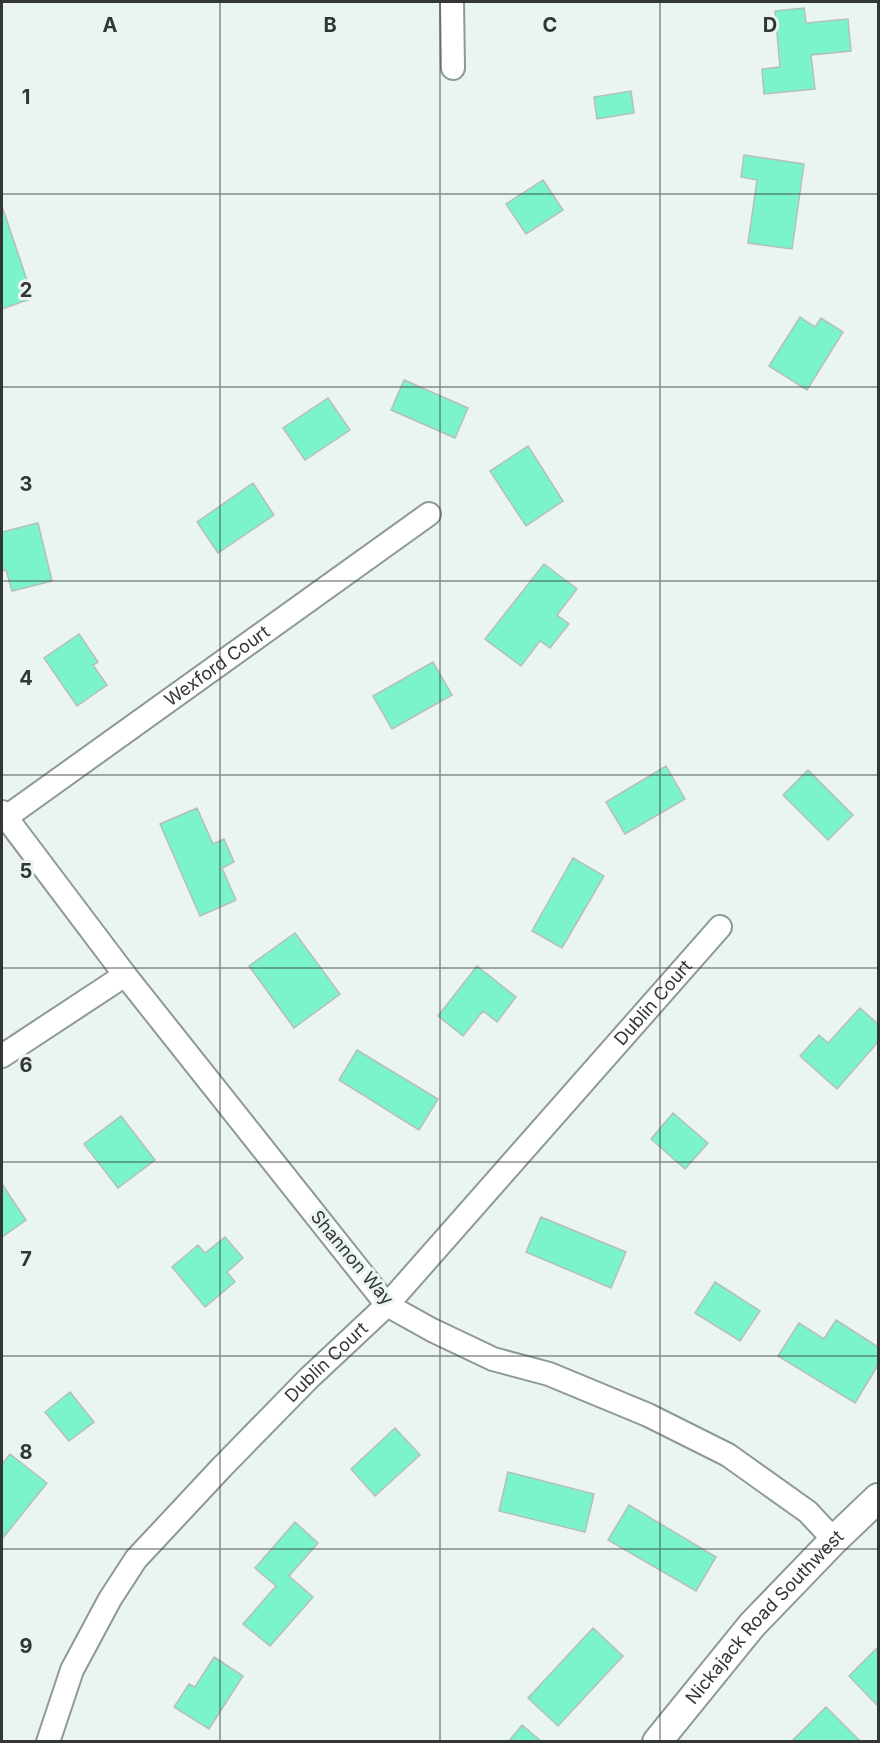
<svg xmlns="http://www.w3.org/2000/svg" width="880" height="1743" viewBox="0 0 880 1743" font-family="Inter,sans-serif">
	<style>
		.building { fill: #7bf4c9; stroke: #b5bfba; stroke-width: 1.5 }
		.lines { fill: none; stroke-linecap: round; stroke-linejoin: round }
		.minor-casing { stroke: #8f9994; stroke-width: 26 }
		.tertiary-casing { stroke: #8f9994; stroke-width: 32 }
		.minor { stroke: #fff; stroke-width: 22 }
		.tertiary { stroke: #fff; stroke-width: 28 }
		.grid { fill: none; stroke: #323634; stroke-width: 1.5; stroke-opacity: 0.55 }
		.labels { text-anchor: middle; stroke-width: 6; stroke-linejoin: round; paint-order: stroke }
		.street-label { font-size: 18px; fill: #323634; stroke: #eaf5f0 }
		.grid-label { font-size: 20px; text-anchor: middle; font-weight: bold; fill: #323634; stroke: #eaf5f0; stroke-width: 6; stroke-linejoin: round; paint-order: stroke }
	</style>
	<rect width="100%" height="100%" fill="#eaf5f0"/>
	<!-- building -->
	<path class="building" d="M804,8L806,23L848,19L851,51L811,55L815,89L764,94L762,69L780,67L775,11Z
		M631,91L634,113L597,119L594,97Z
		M744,155L804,164L792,249L748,243L757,180L741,177Z
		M543,180L563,210L526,234L506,204Z
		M2,206L33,298L2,309Z
		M800,317L815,327L821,318L843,332L807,390L769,366Z
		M404,380L468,408L455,438L391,410Z
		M328,398L350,430L305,460L283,428Z
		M528,446L563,501L526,526L490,471Z
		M253,483L274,515L218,553L197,522Z
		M38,523L52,581L12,591L6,570L3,571L2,563V532Z
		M544,564L577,589L557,615L569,624L550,648L540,641L521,666L485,639Z
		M79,634L98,662L93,665L107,685L77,706L44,658Z
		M433,662L452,695L392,729L373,696Z
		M666,766L685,799L625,834L606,802Z
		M808,770L853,815L828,840L783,795Z
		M197,808L213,844L224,839L234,862L222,868L236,900L200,916L160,824Z
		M573,858L604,876L562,948L532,931Z
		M295,933L340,994L294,1028L249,966Z
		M477,966L516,997L497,1022L483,1011L463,1036L438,1016Z
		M860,1008L878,1024V1042L837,1089L800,1056L819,1035L828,1043Z
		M357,1050L438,1099L419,1130L339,1080Z
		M673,1113L708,1143L685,1169L651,1139Z
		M121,1116L155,1160L118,1188L84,1144Z
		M2,1184L26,1220L2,1237Z
		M541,1217L626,1252L611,1288L526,1252Z
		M225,1237L243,1258L227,1272L235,1282L205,1307L172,1267L198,1245L205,1253Z
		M715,1282L760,1311L740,1341L695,1313Z
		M836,1320L878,1347V1365L855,1403L778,1356L799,1323L824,1339Z
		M70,1392L94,1422L69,1441L45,1412Z
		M395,1428L420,1455L375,1496L351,1469Z
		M10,1454L47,1483L2,1539V1464Z
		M508,1472L594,1494L585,1532L499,1511Z
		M629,1505L716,1557L696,1591L608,1540Z
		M295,1522L318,1543L289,1576L313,1597L270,1646L243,1624L276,1586L255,1568Z
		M593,1628L623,1656L558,1726L528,1698Z
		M878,1647V1703L877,1705L849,1676Z
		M214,1657L243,1676L209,1729L174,1707L189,1684L195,1687Z
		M826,1707L861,1742H791Z
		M522,1725L542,1742H508Z"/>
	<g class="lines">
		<defs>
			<g id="minor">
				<path d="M452,2L453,68"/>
				<path d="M2,812L125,975L387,1305L432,1330L493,1359L549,1374L648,1415L728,1455L808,1512L834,1540"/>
				<path id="s1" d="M5,818L429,514"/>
				<path d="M2,1056L125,975"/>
				<path id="s2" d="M48,1742L72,1670L110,1599L136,1559L222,1467L309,1378L387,1305L720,927"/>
			</g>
			<g id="tertiary">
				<path id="s3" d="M657,1742L752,1625L834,1540L878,1498"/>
			</g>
		</defs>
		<!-- minor casing -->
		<use href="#minor" class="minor-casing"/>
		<!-- tertiary casing -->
		<use href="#tertiary" class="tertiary-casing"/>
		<!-- minor -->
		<use href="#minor" class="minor"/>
		<!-- tertiary -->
		<use href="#tertiary" class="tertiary"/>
	</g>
	<!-- grid -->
	<path class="grid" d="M220,2V1742M440,2V1742M660,2V1742M2,194H878M2,387H878M2,581H878M2,775H878M2,968H878M2,1162H878M2,1356H878M2,1549H878"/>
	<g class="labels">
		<!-- street labels -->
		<g class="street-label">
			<text dy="6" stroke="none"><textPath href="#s1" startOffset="261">Wexford Court</textPath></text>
			<text dy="6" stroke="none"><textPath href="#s2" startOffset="964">Dublin Court</textPath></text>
			<text transform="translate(352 1258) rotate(50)" y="6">Shannon Way</text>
			<text dy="6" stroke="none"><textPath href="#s2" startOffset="478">Dublin Court</textPath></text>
			<text dy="6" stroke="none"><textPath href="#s3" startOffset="165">Nickajack Road Southwest</textPath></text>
		</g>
	</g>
	<g class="grid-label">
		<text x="110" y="32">A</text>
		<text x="330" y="32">B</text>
		<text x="550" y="32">C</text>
		<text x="770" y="32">D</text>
		<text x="26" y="104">1</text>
		<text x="26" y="297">2</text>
		<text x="26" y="491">3</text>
		<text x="26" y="685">4</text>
		<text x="26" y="878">5</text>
		<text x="26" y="1072">6</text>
		<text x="26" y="1266">7</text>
		<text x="26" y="1459">8</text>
		<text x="26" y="1653">9</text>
	</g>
	<!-- border -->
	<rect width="880" height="1743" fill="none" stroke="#323634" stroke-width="6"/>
</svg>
